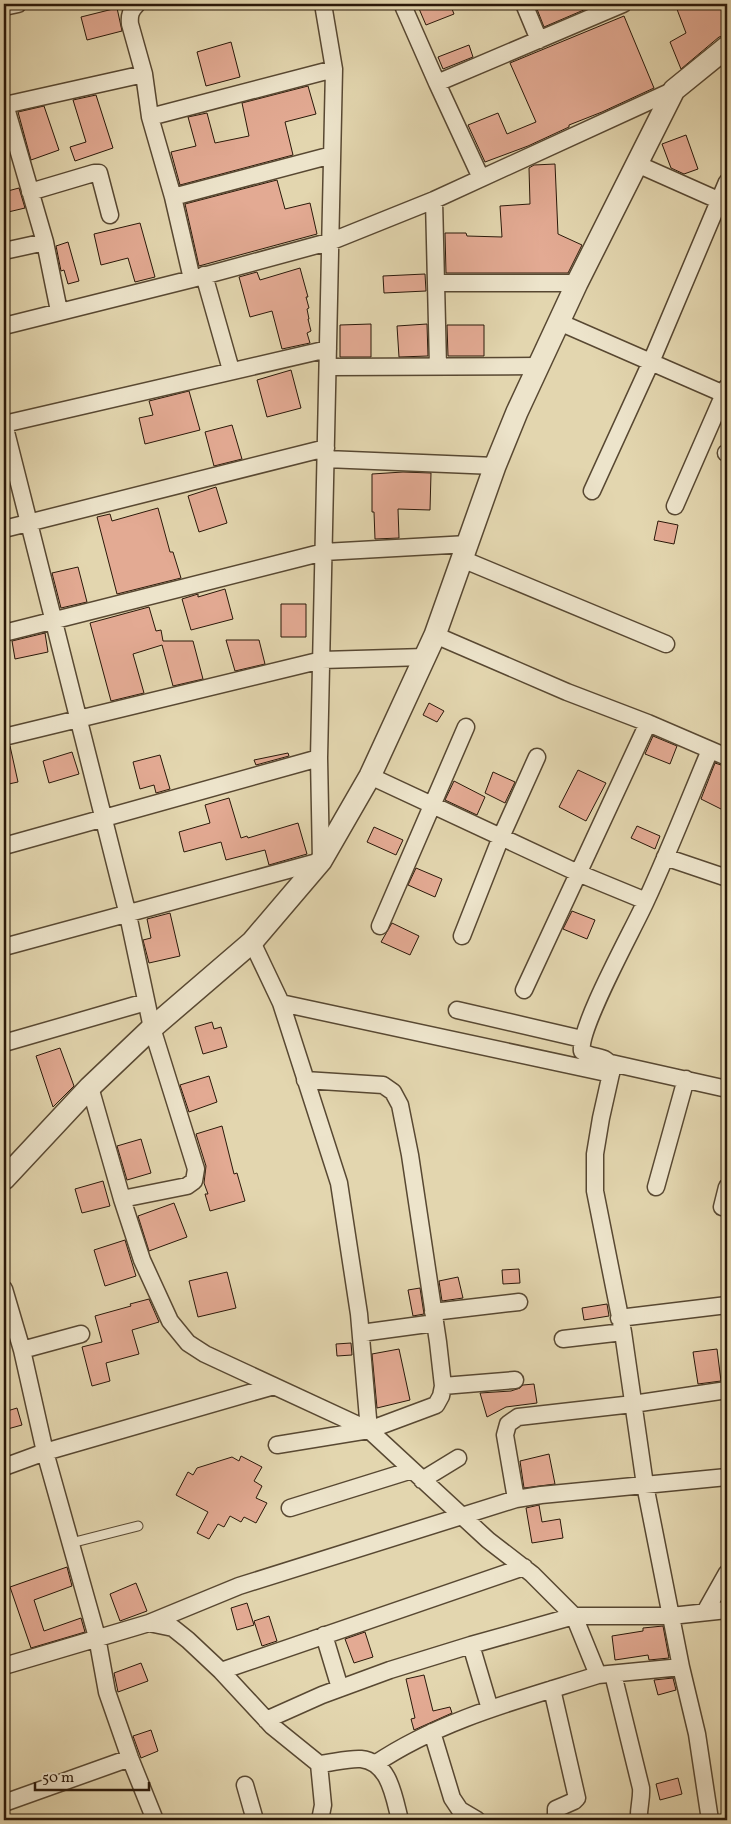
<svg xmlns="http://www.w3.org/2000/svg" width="731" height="1824" viewBox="0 0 731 1824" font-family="Vollkorn,serif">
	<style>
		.building { fill: #e3aa93; stroke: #2a1809 }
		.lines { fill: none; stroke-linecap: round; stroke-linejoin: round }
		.service-casing { stroke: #584832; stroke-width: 11 }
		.minor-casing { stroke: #584832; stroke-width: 19 }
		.tertiary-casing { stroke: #584832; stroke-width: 24 }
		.service { stroke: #ede4cb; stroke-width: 9 }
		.minor { stroke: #ede4cb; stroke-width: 16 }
		.tertiary { stroke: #ede4cb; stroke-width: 21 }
	</style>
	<rect width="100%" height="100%" fill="#e3d6af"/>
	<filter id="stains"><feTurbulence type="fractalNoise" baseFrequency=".004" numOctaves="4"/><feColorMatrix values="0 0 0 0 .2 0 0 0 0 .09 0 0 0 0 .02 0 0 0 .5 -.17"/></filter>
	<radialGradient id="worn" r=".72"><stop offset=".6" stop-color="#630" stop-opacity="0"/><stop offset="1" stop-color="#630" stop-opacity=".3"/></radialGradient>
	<!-- building -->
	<path class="building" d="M417,4H450L454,14L426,25Z
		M535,4H584L586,9L544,27Z
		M675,4H727V35L719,37L681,69L670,42L686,33Z
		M117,8L122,31L87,40L81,17Z
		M624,16L654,88L602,112L569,125V127L528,146L485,162L468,125L498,113L507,134L536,122L510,63Z
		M231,42L240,77L206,86L197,52Z
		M469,45L473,57L443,69L438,57Z
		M308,86L316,114L285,122L293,155L180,185L171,152L196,146L188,117L207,113L215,143L249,136L242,103Z
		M96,95L113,148L75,161L70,147L86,142L73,100Z
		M44,106L59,150L31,160L18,112Z
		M686,135L698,169L684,174L671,168L662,144Z
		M555,164L558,234L582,245L568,273H446L445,233H466L467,236L502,237L500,206L530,204L529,168L534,165Z
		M277,180L285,209L310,203L317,234L199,266L185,204Z
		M19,188L25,208L4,213V192Z
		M140,223L155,277L135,282L128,258L101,265L94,234Z
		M68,242L79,281L68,284L64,270L61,271L56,246Z
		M300,268L308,297H306L309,308L307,309L309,319H308L311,331L307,333L310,343L282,349L272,311L250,317L239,277L257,272L260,280Z
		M425,274L426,291L384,293L383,276Z
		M371,324V357H340V325Z
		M427,324L428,356L399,357L397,326Z
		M447,325H484V356H448Z
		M291,370L301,408L267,417L257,380Z
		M189,391L200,430L145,444L139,418L153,415L149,401Z
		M232,425L242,459L214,466L205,432Z
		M403,472L431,473L430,510L398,509L399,538L375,539L374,512H372V474Z
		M216,487L227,523L199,532L188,496Z
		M158,508L170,552H173L181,578L117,594L97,517L110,514L112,521Z
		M658,521L678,525L674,544L654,540Z
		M78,567L87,602L61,608L52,573Z
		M225,589L233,619L191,630L182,599L198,594V597Z
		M281,604H306V637H281Z
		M149,607L156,631L161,630L163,641H193L203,679L173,686L162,645L133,654L144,693L111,701L90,623Z
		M45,633L48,652L15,659L12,641Z
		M226,640H259L265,664L235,671Z
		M429,703L444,711L437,722L423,715Z
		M653,736L677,746L670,764L645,754Z
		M10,746L18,782L4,785V747Z
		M72,752L79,774L49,783L43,761Z
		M288,753L289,756L256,765L254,760Z
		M160,755L170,789L156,793L154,785L140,789L133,762Z
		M715,763L727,767V812L701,799Z
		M578,770L606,783L586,821L559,807Z
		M493,772L515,782L505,803L485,793Z
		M454,781L485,797L477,815L445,800Z
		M229,798L241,838L247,836L248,838L298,823L307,854L269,865L265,850L226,860L221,842L184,852L179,832L210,823L205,805Z
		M637,826L660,836L655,849L631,838Z
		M374,827L403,840L396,855L367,842Z
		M416,868L442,879L435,897L408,885Z
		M572,911L595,920L587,939L563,929Z
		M170,913L180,956L149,963L143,940L151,938L147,919Z
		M392,923L419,936L410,955L381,942Z
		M212,1022L214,1029L221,1027L227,1047L203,1054L195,1027Z
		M60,1048L74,1086L53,1107L36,1056Z
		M209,1076L217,1102L189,1112L180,1085Z
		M222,1126L234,1174L237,1173L245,1201L210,1211L205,1194H208L204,1183L206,1166L196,1134Z
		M141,1139L151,1173L127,1180L117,1146Z
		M103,1181L110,1206L82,1213L75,1189Z
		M174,1203L187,1237L149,1251L138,1216Z
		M125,1240L136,1276L105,1286L94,1250Z
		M519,1269L520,1283L503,1284L502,1270Z
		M227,1272L236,1308L198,1317L189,1281Z
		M458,1277L463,1298L442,1301L439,1281Z
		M420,1288L424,1314L413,1316L408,1290Z
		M149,1299L159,1322L132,1330L139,1354L106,1363L110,1381L92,1386L82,1347L102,1342L95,1316L131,1306L130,1304Z
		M607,1304L609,1316L584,1320L582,1308Z
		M351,1343L352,1355L337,1356L336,1344Z
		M399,1349L410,1400L377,1408L372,1354Z
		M717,1349L721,1381L698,1384L693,1352Z
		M534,1384L537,1403L506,1407L487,1417L480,1393L511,1391L520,1388L523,1385Z
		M17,1408L22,1425L4,1430V1412Z
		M549,1454L555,1484L524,1488L520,1461Z
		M241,1456L262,1467L254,1481L262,1486L256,1498L267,1503L256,1523L244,1517L241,1522L230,1516L224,1527L218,1524L209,1539L197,1533L208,1512L176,1495L188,1472L193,1475L197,1468L232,1457L239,1461Z
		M539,1505L542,1522L560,1519L563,1538L532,1543L526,1508Z
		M67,1567L72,1586L34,1600L44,1631L81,1618L85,1632L31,1648L10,1587Z
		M136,1583L147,1611L120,1621L110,1594Z
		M247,1603L254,1625L237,1630L231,1608Z
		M269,1616L277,1641L262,1646L254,1621Z
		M663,1626L669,1658L649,1660L648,1655L615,1660L612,1636L643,1631V1628Z
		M365,1632L373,1657L354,1663L345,1639Z
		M141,1663L148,1681L118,1692L114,1673Z
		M424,1675L433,1711L450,1707L452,1713L414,1730L411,1719L415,1718L406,1679Z
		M673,1678L676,1690L658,1695L654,1680Z
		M151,1730L158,1751L141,1758L133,1736Z
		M678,1778L682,1794L660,1800L656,1784Z"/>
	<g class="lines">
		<defs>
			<path id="service" d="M71,1543L138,1526"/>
			<path id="minor" d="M137,4C131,10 129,15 130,24L144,74
				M405,4L404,8L437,83
				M524,4L539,40
				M4,7L18,4
				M4,101L45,242L59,311
				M5,105L144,74L150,117L173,197L192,279
				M150,117L334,69
				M637,164L718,200
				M481,178L437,83L623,4
				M30,192L94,173H99L110,215
				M173,197L332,155
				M434,200L438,366
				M4,251L45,242
				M204,275L231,370
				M436,283H577
				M559,322L724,394
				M4,326L192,279L332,241L434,200L674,90
				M328,367L539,366
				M4,424L128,915L152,1028L196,1169L194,1181L187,1186L122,1199
				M4,424L328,349
				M726,453H727
				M326,459L495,466
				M592,491L651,362L727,182
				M675,506L727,387
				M4,529L326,448
				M462,559L666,644
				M4,633L324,552L468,544
				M435,635L567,692L648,723L727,757
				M4,737L322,660L425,657
				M370,776L578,873L646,901
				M4,846L319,758
				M665,857L727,878
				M380,926L466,727
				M462,936L501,837L537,757
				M252,942L281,1003L339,1183L359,1314L369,1430
				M4,947L321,861L319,758L334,69L323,4
				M524,990L648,723
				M281,1003L611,1074
				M457,1010L582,1039
				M4,1043L146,1002
				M611,1063L727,1089
				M90,1087L122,1199L142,1260L170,1321L188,1343L205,1354L369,1430L488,1540L532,1574L574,1616L598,1675L681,1667L697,1734L710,1820
				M656,1187L686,1079
				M722,1207L727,1187
				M4,1289L22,1350L45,1452L97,1637L107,1692L130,1758L155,1820
				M433,1312L519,1302
				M619,1318L727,1305
				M361,1333L435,1323
				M563,1339L623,1332
				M22,1350L81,1334
				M443,1386L515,1380
				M277,1445L369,1430L436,1405L441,1396L443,1386L438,1342L410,1155L400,1105L393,1092L383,1085L305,1080
				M4,1467L45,1452L274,1386
				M422,1480L458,1458
				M516,1499L505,1435L508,1424L518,1417L633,1404L727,1390
				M290,1508L412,1470
				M705,1612L727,1573
				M149,1623L173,1628L188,1640L221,1671L272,1726L319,1764C332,1763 348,1758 361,1759C390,1762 394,1798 400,1820
				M324,1635L340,1688
				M471,1645L490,1709
				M4,1666L149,1623L239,1586L516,1499L541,1495L727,1477
				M681,1667L645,1485L623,1332L595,1191V1154L601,1118L612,1069C608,1053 592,1060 582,1051C578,1028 634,928 646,901C669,851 689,800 710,750
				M221,1671L524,1567
				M613,1674L641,1788C642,1799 638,1809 639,1820
				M552,1689L577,1798L574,1801L556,1809V1820
				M266,1720L322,1695L390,1670L471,1645L574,1616H671L727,1610
				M432,1732L452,1798L460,1810L477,1820
				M319,1764L323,1805L320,1820
				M375,1764C442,1719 522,1699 598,1675
				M245,1785L255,1820
				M4,1803L130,1758"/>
			<path id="tertiary" d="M4,1179L90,1087L152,1028L252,942L321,861L370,776L435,635L495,466L517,412L577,283L674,90L727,47"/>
		</defs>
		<!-- service casing -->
		<use href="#service" class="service-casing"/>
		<!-- minor casing -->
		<use href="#minor" class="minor-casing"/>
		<!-- tertiary casing -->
		<use href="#tertiary" class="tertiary-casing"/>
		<!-- service -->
		<use href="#service" class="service"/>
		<!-- minor -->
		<use href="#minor" class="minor"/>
		<!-- tertiary -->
		<use href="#tertiary" class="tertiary"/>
	</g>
	<!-- margin -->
	<rect width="731" height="1824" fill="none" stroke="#e3d6af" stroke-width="20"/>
	<rect x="5" y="5" width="721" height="1814" fill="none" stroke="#2a1809" stroke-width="2.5"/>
	<rect x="10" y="10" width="711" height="1804" fill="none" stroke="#2a1809"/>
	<!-- scale -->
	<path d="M35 1782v8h114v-8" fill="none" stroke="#2a1809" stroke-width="2.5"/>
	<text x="42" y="1782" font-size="15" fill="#2a1809" stroke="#ede4cb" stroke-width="4" paint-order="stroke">50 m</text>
	<rect width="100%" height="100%" filter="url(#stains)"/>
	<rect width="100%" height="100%" fill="url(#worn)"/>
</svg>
